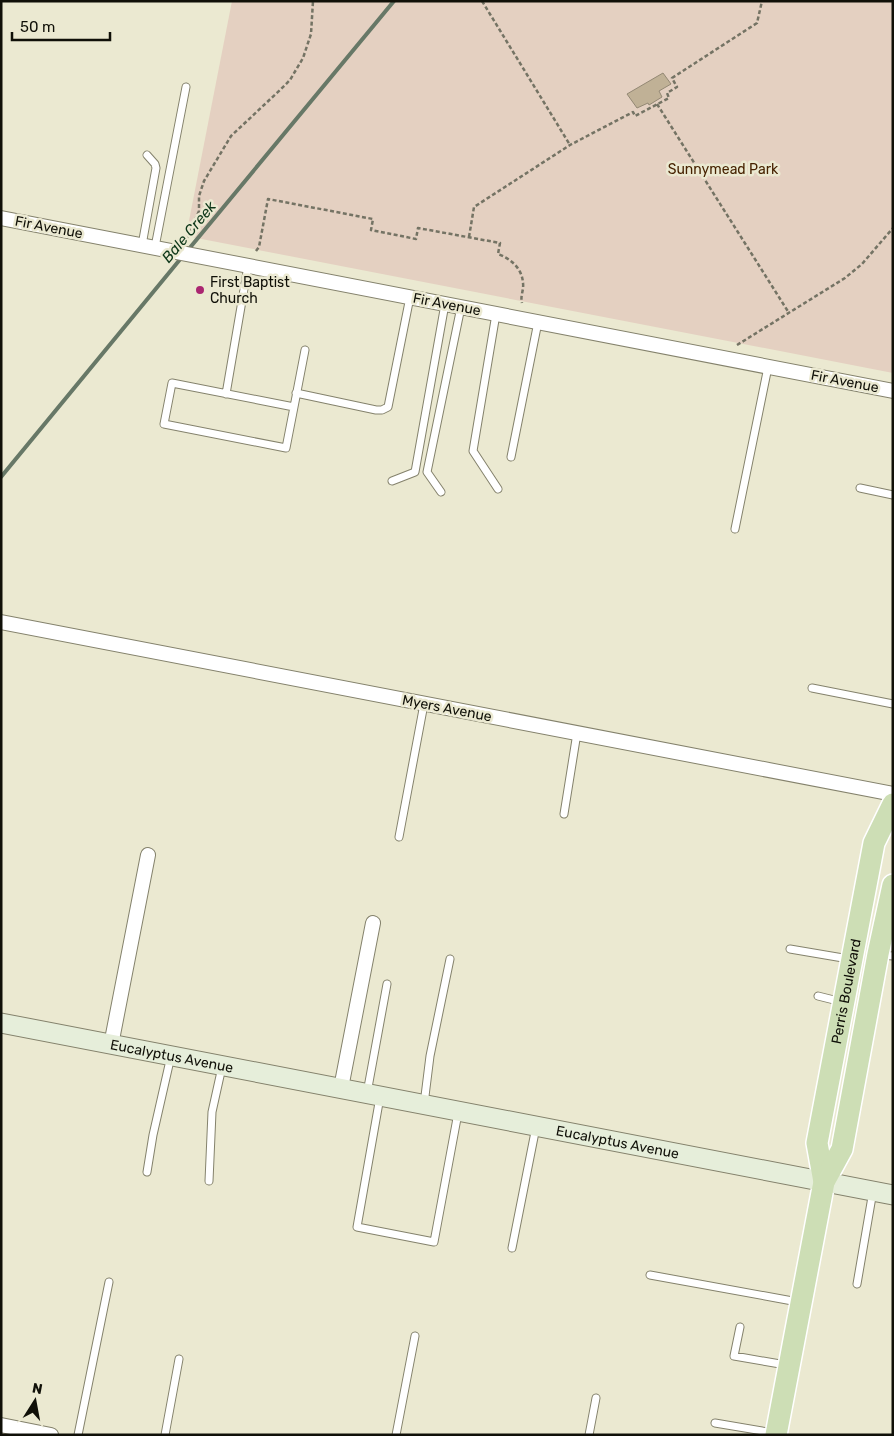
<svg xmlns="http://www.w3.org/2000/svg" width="894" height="1436" viewBox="0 0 894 1436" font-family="Rubik,sans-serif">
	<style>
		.green { fill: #e4d0c1 }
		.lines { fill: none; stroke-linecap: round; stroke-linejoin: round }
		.stream { stroke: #677867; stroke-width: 4 }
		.building { fill: #c0b196; stroke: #938874 }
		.lane-casing { stroke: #84826c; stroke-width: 9 }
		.street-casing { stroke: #84826c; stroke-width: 16 }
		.secondary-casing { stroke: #84826c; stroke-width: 21 }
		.primary-casing { stroke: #fff; stroke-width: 24 }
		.path { stroke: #747364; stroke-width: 2.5; stroke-dasharray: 4 2.5; stroke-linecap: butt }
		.lane { stroke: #fff; stroke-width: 7 }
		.street { stroke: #fff; stroke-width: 14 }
		.secondary { stroke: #e6eeda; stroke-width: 19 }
		.primary { stroke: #cddeb5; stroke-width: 21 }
		.poi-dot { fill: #aa2671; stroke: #ebe9d1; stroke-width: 2 }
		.labels { text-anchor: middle; stroke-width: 5; stroke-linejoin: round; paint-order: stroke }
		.park-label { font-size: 14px; fill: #462200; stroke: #ebe9d1 }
		.street-label { font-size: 14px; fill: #101008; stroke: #ebe9d1 }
		.poi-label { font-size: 14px; fill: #101008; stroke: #ebe9d1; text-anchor: start }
		.water-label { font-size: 15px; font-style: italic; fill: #0c3618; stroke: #ebe9d1 }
	</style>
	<rect width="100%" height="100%" fill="#ebe9d1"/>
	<!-- green -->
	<path class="green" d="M232,1H893V373L186,236Z"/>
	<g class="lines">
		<!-- stream -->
		<path class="stream" d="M188,250L394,1
			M1,477L182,257"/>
	</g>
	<!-- building -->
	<path class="building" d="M663,73L671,84L659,91L662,97L649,105L648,103L637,108L627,94Z"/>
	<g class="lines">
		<defs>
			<path id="lane" d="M142,245L156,168L155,164L147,155
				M155,247L186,87
				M496,314L473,451L498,489
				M296,393L376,410H382L388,407L410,297
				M226,394L248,266
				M294,407L286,448L164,424L172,383L294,407L305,350
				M511,457L538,322
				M392,481L415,472L445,304
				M860,488L893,495
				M441,492L427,472L461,307
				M735,529L768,367
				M812,688L893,704
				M564,814L577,733
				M399,837L424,704
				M790,949L849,959
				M881,955L893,956
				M818,996L842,1002
				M367,1093L387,984
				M380,1097L357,1227L434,1242L458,1113
				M424,1104L430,1056L450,959
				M147,1172L153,1135L171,1056
				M209,1181L212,1112L222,1067
				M512,1248L536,1127
				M650,1275L798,1302
				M857,1284L873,1191
				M740,1327L734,1356L786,1365
				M715,1423L774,1433
				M78,1435L109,1282
				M165,1435L179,1359
				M396,1435L415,1336
				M589,1435L596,1398"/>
			<path id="street" d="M1,218L893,391
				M1,622L893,794
				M111,1045L148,855
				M341,1088L373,923
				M1,1425L51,1435"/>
			<g id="secondary">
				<path id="s1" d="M1,1023L893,1195"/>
			</g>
			<g id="primary">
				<path id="s2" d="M824,1182L817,1143L874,843L893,804"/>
				<path d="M776,1435L824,1182L842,1149L878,954L893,885"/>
			</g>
		</defs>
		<!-- lane casing -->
		<use href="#lane" class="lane-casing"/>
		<!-- street casing -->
		<use href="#street" class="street-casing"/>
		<!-- secondary casing -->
		<use href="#secondary" class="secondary-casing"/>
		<!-- primary casing -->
		<use href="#primary" class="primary-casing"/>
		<!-- path -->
		<path class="path" d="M482,1L570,145
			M657,104L789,313
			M469,237L474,207L570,145L633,112L635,116L669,98L667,93L677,87L672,78L757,23L762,1
			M187,238L199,211V196L204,181L231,136L280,90L290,80L303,58L311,34L313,1
			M256,251L259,247L268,199L373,219L371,230L416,239L418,228L500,243L498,254C511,259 522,268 523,283C524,290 520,296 522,303
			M737,345L845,278L862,264L893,228"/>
		<!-- lane -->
		<use href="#lane" class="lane"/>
		<!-- street -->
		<use href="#street" class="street"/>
		<!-- secondary -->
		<use href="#secondary" class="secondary"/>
		<!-- primary -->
		<use href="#primary" class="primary"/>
	</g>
	<!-- markers -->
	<circle class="poi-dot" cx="200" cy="290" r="5"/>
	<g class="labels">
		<!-- park labels -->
		<g class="park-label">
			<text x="723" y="174">Sunnymead Park</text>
		</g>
		<!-- street labels -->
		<g class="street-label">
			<text transform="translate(49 227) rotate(11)" y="5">Fir Avenue</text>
			<text transform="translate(447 304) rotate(11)" y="5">Fir Avenue</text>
			<text transform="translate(845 381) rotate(11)" y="5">Fir Avenue</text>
			<text transform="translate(447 708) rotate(11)" y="5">Myers Avenue</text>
			<text dy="5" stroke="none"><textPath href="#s2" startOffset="194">Perris Boulevard</textPath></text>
			<text dy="5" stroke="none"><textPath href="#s1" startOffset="174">Eucalyptus Avenue</textPath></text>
			<text dy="5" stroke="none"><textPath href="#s1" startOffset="628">Eucalyptus Avenue</textPath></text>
		</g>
		<!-- poi labels -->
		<g class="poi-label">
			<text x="210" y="287">First Baptist<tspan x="210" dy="16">Church</tspan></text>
		</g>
		<!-- water labels -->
		<g class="water-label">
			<text transform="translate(189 232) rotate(-50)" y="5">Bale Creek</text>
		</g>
	</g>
	<!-- border -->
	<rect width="894" height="1436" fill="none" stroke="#101008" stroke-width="5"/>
	<!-- north arrow -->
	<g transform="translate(35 1401) rotate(11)" stroke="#ebe9d1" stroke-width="4" paint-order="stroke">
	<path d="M0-4L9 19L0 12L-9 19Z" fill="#101008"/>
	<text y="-8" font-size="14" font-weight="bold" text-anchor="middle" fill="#101008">N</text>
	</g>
	<!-- scale -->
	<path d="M12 32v8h98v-8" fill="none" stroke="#101008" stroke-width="2.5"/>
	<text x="20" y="32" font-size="15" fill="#101008" stroke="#ebe9d1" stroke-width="4" paint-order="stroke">50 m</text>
</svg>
